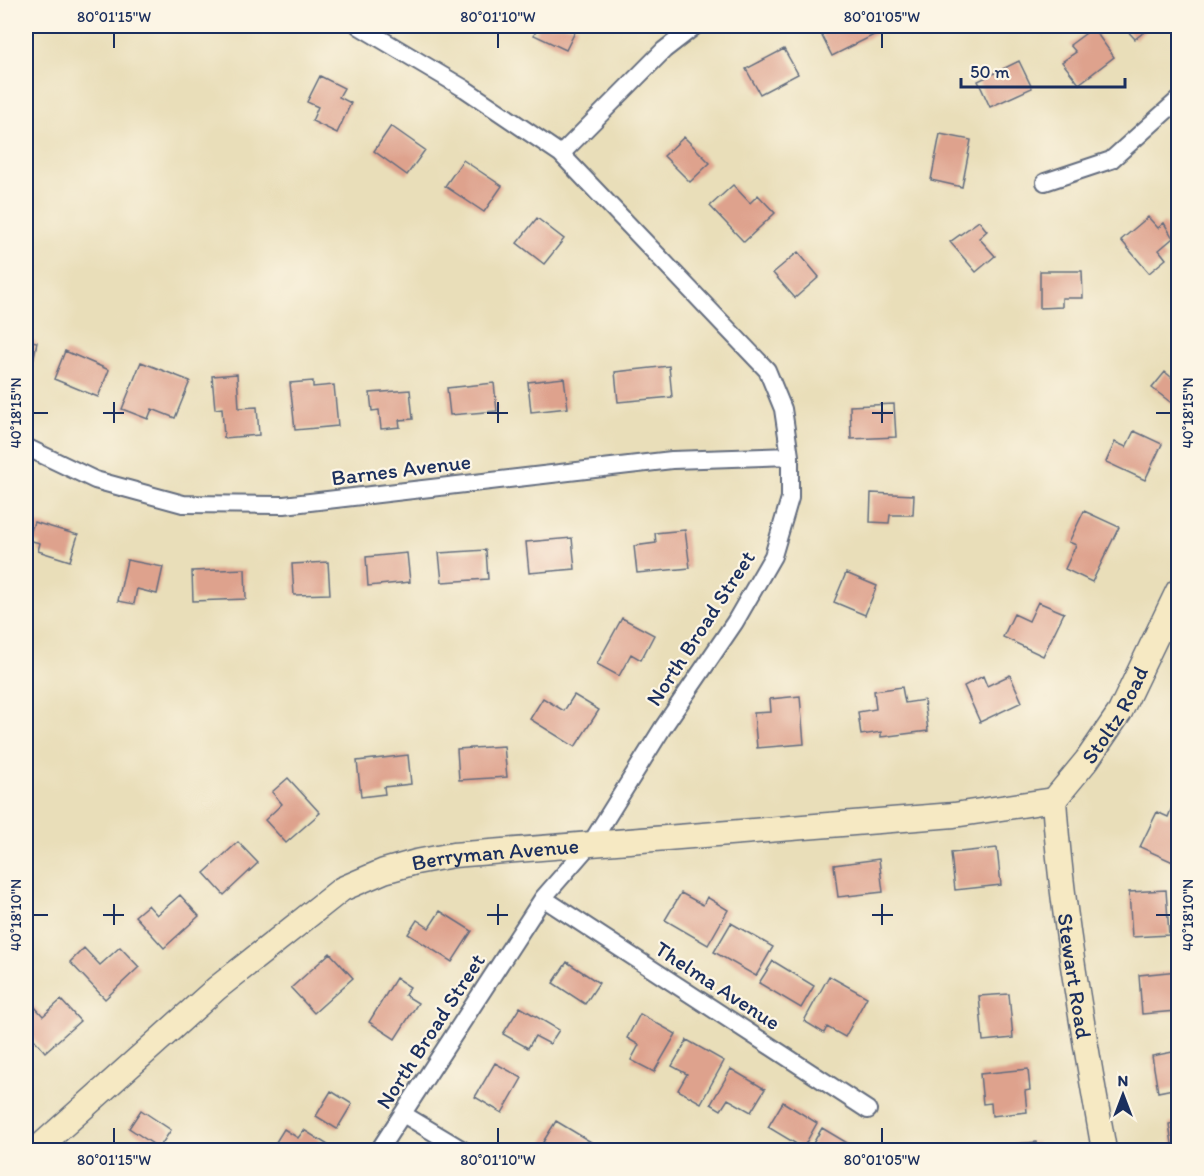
<svg xmlns="http://www.w3.org/2000/svg" width="1204" height="1176" viewBox="0 0 1204 1176" font-family="Itim,sans-serif">
	<style>
		.building { fill: #dea28d }
		.lines { fill: none; stroke-linecap: round; stroke-linejoin: round }
		.street-casing { stroke: #636c7e; stroke-width: 20 }
		.secondary-casing { stroke: #636c7e; stroke-width: 27 }
		.street { stroke: #fff; stroke-width: 16 }
		.secondary { stroke: #f6e9c3; stroke-width: 24 }
		.ticks { fill: none; stroke: #1b2f5e; stroke-width: 2 }
		.labels { text-anchor: middle; stroke-width: 4.5; stroke-linejoin: round; paint-order: stroke }
		.street-label { font-size: 22px; fill: #1b2f5e; stroke: #fcf5e5 }
		.neatline { fill: none; stroke: #1b2f5e; stroke-width: 2 }
		.ticks-label { font-size: 15px; text-anchor: middle; fill: #1b2f5e }
	</style>
	<rect width="100%" height="100%" fill="#fcf5e5"/>
	<filter id="ink" filterUnits="userSpaceOnUse"><feTurbulence type="fractalNoise" baseFrequency=".0167" numOctaves="2"/><feDisplacementMap in="SourceGraphic" scale="12" xChannelSelector="R" yChannelSelector="G"/><feConvolveMatrix kernelMatrix="1 2 1 2 8 2 1 2 1" color-interpolation-filters="sRGB"/></filter>
	<filter id="wash" filterUnits="userSpaceOnUse"><feTurbulence type="fractalNoise" baseFrequency=".008" numOctaves="4" result="noise"/><feDisplacementMap in="SourceGraphic" scale="24" xChannelSelector="R" yChannelSelector="G"/><feGaussianBlur stdDeviation="1.35" result="paint"/><feColorMatrix in="noise" values="0 0 0 0 0 0 0 0 0 0 0 0 0 0 0 0 0 1.4 0 .05"/><feComposite in="paint" operator="in"/></filter>
	<g filter="url(#wash)">
		<rect width="100%" height="100%" fill="#e9deb9"/>
		<g id="blocks">
			<!-- building -->
			<path class="building" d="M539,26H578L566,50L534,35Z
				M833,26H871L876,34L832,56L820,32Z
				M1123,26H1152L1135,39Z
				M1093,28L1114,57L1079,84L1062,62L1076,52L1070,45Z
				M784,49L798,74L760,94L746,69Z
				M1019,61L1032,88L990,107L978,81Z
				M320,76L344,88L339,97L351,103L337,133L312,121L318,107L307,102Z
				M391,126L425,150L407,175L374,151Z
				M940,134L971,140L962,187L931,180Z
				M684,137L710,163L690,182L664,156Z
				M463,160L502,186L484,212L445,186Z
				M733,185L750,203L758,195L775,213L744,242L710,206Z
				M1148,217L1158,228L1164,223L1173,238L1159,250L1166,259L1149,273L1121,240Z
				M537,218L564,239L544,264L517,243Z
				M979,221L987,231L979,238L995,256L976,272L950,242Z
				M798,252L819,277L795,298L773,273Z
				M1040,271H1082L1083,298H1062V307L1040,308Z
				M26,340L37,342L31,371L26,370Z
				M65,351L109,370L98,397L54,379Z
				M141,362L190,381L175,418L152,409L148,419L122,409Z
				M669,366L672,397L618,402L615,372Z
				M1165,372L1176,381L1178,379V408L1152,388Z
				M237,374L239,408L257,407L259,435L224,438L222,408L215,409L212,376Z
				M564,378L568,408L531,412L528,382Z
				M313,381V387L334,385L338,426L295,430L290,383Z
				M494,383L497,411L450,415L447,388Z
				M410,390L413,419L399,420L400,427L381,429L379,410L372,411L370,393Z
				M894,404L896,437L851,439L850,406Z
				M1134,431L1162,444L1145,480L1106,462L1115,442L1126,447Z
				M871,493L914,495L913,515H890L889,523L870,522Z
				M1084,511L1119,527L1092,582L1065,569L1076,545L1069,542Z
				M34,522L78,535L70,561L38,551L40,543L28,540Z
				M685,530L690,568L637,573L634,546L656,543L655,533Z
				M572,538L575,569L529,573L526,542Z
				M486,550L488,579L442,582L439,553Z
				M407,553L410,582L368,586L366,557Z
				M127,560L163,567L157,594L137,589L134,604L118,601Z
				M328,562L330,594L294,595L292,564Z
				M245,569L246,599L193,601L192,571Z
				M846,573L877,586L865,615L834,602Z
				M1038,602L1064,613L1043,656L1003,637L1014,614L1029,621Z
				M622,618L654,635L641,660L631,654L619,676L597,664Z
				M1010,675L1022,702L980,722L964,686L983,676L987,686Z
				M902,687L905,703L924,700L928,731L881,737V732L861,735L858,712L876,709L874,691Z
				M574,695L599,710L575,747L530,719L543,698L564,711Z
				M800,696L804,744L757,748L754,713L771,712L770,699Z
				M504,746L507,777L459,780L457,749Z
				M408,755L411,784L384,787L385,794L361,797L357,761Z
				M288,778L320,813L286,843L265,820L282,804L272,792Z
				M1175,800L1178,802V856L1175,863L1140,847L1157,812L1168,817Z
				M238,842L258,863L224,895L204,873Z
				M997,848L1001,885L955,890L951,853Z
				M879,859L883,892L838,897L834,865Z
				M1166,890L1169,935L1132,937L1129,892Z
				M681,893L703,905L707,897L728,910L708,945L665,920Z
				M180,895L199,916L164,948L135,916L148,905L157,915Z
				M440,911L472,931L452,962L408,934L417,920L429,928Z
				M731,923L773,947L756,976L714,952Z
				M120,947L139,967L105,999L70,962L84,948L100,965Z
				M330,953L353,978L314,1013L291,988Z
				M773,961L814,986L801,1008L759,983Z
				M567,962L599,983L585,1004L553,983Z
				M1178,971V1000H1175L1176,1011L1142,1014L1139,975Z
				M829,976L867,997L845,1037L827,1027L824,1033L804,1021Z
				M396,978L410,987L405,995L418,1003L395,1039L369,1022Z
				M1009,994L1013,1038L983,1041L979,996Z
				M61,1000L80,1021L45,1052L26,1030V1013L34,1006L43,1016Z
				M520,1007L559,1030L550,1044L535,1036L528,1048L503,1034Z
				M640,1014L676,1034L654,1072L631,1060L639,1045L627,1038Z
				M687,1040L724,1061L701,1103L678,1090L687,1074L672,1066Z
				M1178,1051V1088L1158,1092L1152,1056Z
				M495,1063L522,1078L502,1113L475,1097Z
				M731,1069L765,1089L751,1112L728,1099L721,1110L711,1104Z
				M1028,1069L1030,1090L1025,1091L1027,1112L992,1116L991,1103L983,1104L980,1074Z
				M331,1091L352,1104L337,1129L316,1116Z
				M783,1102L817,1123L803,1148L768,1127Z
				M141,1110L171,1130L159,1148L129,1128Z
				M556,1121L596,1145L592,1150H557L543,1142Z
				M1178,1122V1150H1173L1169,1124Z
				M822,1128L859,1150H809Z
				M284,1129L298,1138L304,1130L328,1145L325,1150H271Z
				M1037,1142L1038,1150H1003V1145Z"/>
		</g>
	</g>
	<g filter="url(#ink)">
		<use href="#blocks" fill-opacity="0" stroke="#636c7e" stroke-width="1.5"/>
		<g class="lines">
			<defs>
				<path id="street" d="M359,26L465,89L561,154L767,370L783,409L790,456V498L773,556L735,622L662,729L591,843L543,898L379,1150
					M561,154L664,50L695,26
					M1045,182L1111,160L1178,100
					M26,447L95,480L183,504L284,505L672,460L790,456
					M543,898L868,1110
					M403,1114L463,1150"/>
				<g id="secondary">
					<path id="s1" d="M1054,800C1062,918 1084,1034 1104,1150"/>
					<path id="s2" d="M1054,800L1087,760L1120,712L1178,591"/>
					<path id="s3" d="M36,1150L217,988L342,889L384,871L416,862L453,855L954,815L1054,800"/>
				</g>
			</defs>
			<!-- street casing -->
			<use href="#street" class="street-casing"/>
			<!-- secondary casing -->
			<use href="#secondary" class="secondary-casing"/>
			<!-- street -->
			<use href="#street" class="street"/>
			<!-- secondary -->
			<use href="#secondary" class="secondary"/>
		</g>
	</g>
	<!-- ticks -->
	<path class="ticks" d="M114,33V48M498,33V48M882,33V48M114,402V423M498,402V423M882,402V423M33,413H48M103,413H124M487,413H508M872,413H893M1156,413H1171M114,904V925M498,904V925M882,904V925M33,915H48M103,915H124M487,915H508M872,915H893M1156,915H1171M114,1128V1143M498,1128V1143M882,1128V1143"/>
	<g class="labels">
		<!-- street labels -->
		<g class="street-label">
			<text transform="translate(401 469) rotate(-7)" y="8">Barnes Avenue</text>
			<text transform="translate(700 628) rotate(-57)" y="8">North Broad Street</text>
			<text dy="8" stroke="none"><textPath href="#s2" startOffset="105">Stoltz Road</textPath></text>
			<text dy="8" stroke="none"><textPath href="#s3" startOffset="561">Berryman Avenue</textPath></text>
			<text dy="8" stroke="none"><textPath href="#s1" startOffset="177">Stewart Road</textPath></text>
			<text transform="translate(718 985) rotate(33)" y="8">Thelma Avenue</text>
			<text transform="translate(430 1031) rotate(-57)" y="8">North Broad Street</text>
		</g>
	</g>
	<!-- margin -->
	<rect width="1204" height="1176" fill="none" stroke="#fcf5e5" stroke-width="66"/>
	<!-- north arrow -->
	<g transform="translate(1123 1095)" stroke="#fcf5e5" stroke-width="4.5" paint-order="stroke">
	<path d="M0-4.5L10 22L0 15L-10 22Z" fill="#1b2f5e"/>
	<text y="-9" font-size="16" font-weight="bold" text-anchor="middle" fill="#1b2f5e">N</text>
	</g>
	<!-- scale -->
	<path d="M961 78v9h164v-9" fill="none" stroke="#1b2f5e" stroke-width="3"/>
	<text x="970" y="78" font-size="18" fill="#1b2f5e" stroke="#fcf5e5" stroke-width="4.5" paint-order="stroke">50 m</text>
	<rect x="33" y="33" width="1138" height="1110" class="neatline"/>
	<g class="ticks-label">
		<text x="114" y="22">80°01'15"W</text>
		<text x="498" y="22">80°01'10"W</text>
		<text x="882" y="22">80°01'05"W</text>
		<text transform="translate(16 413) rotate(-90)" y="5">40°18'15"N</text>
		<text transform="translate(1188 413) rotate(-90)" y="5">40°18'15"N</text>
		<text transform="translate(16 915) rotate(-90)" y="5">40°18'10"N</text>
		<text transform="translate(1188 915) rotate(-90)" y="5">40°18'10"N</text>
		<text x="114" y="1165">80°01'15"W</text>
		<text x="498" y="1165">80°01'10"W</text>
		<text x="882" y="1165">80°01'05"W</text>
	</g>
</svg>
